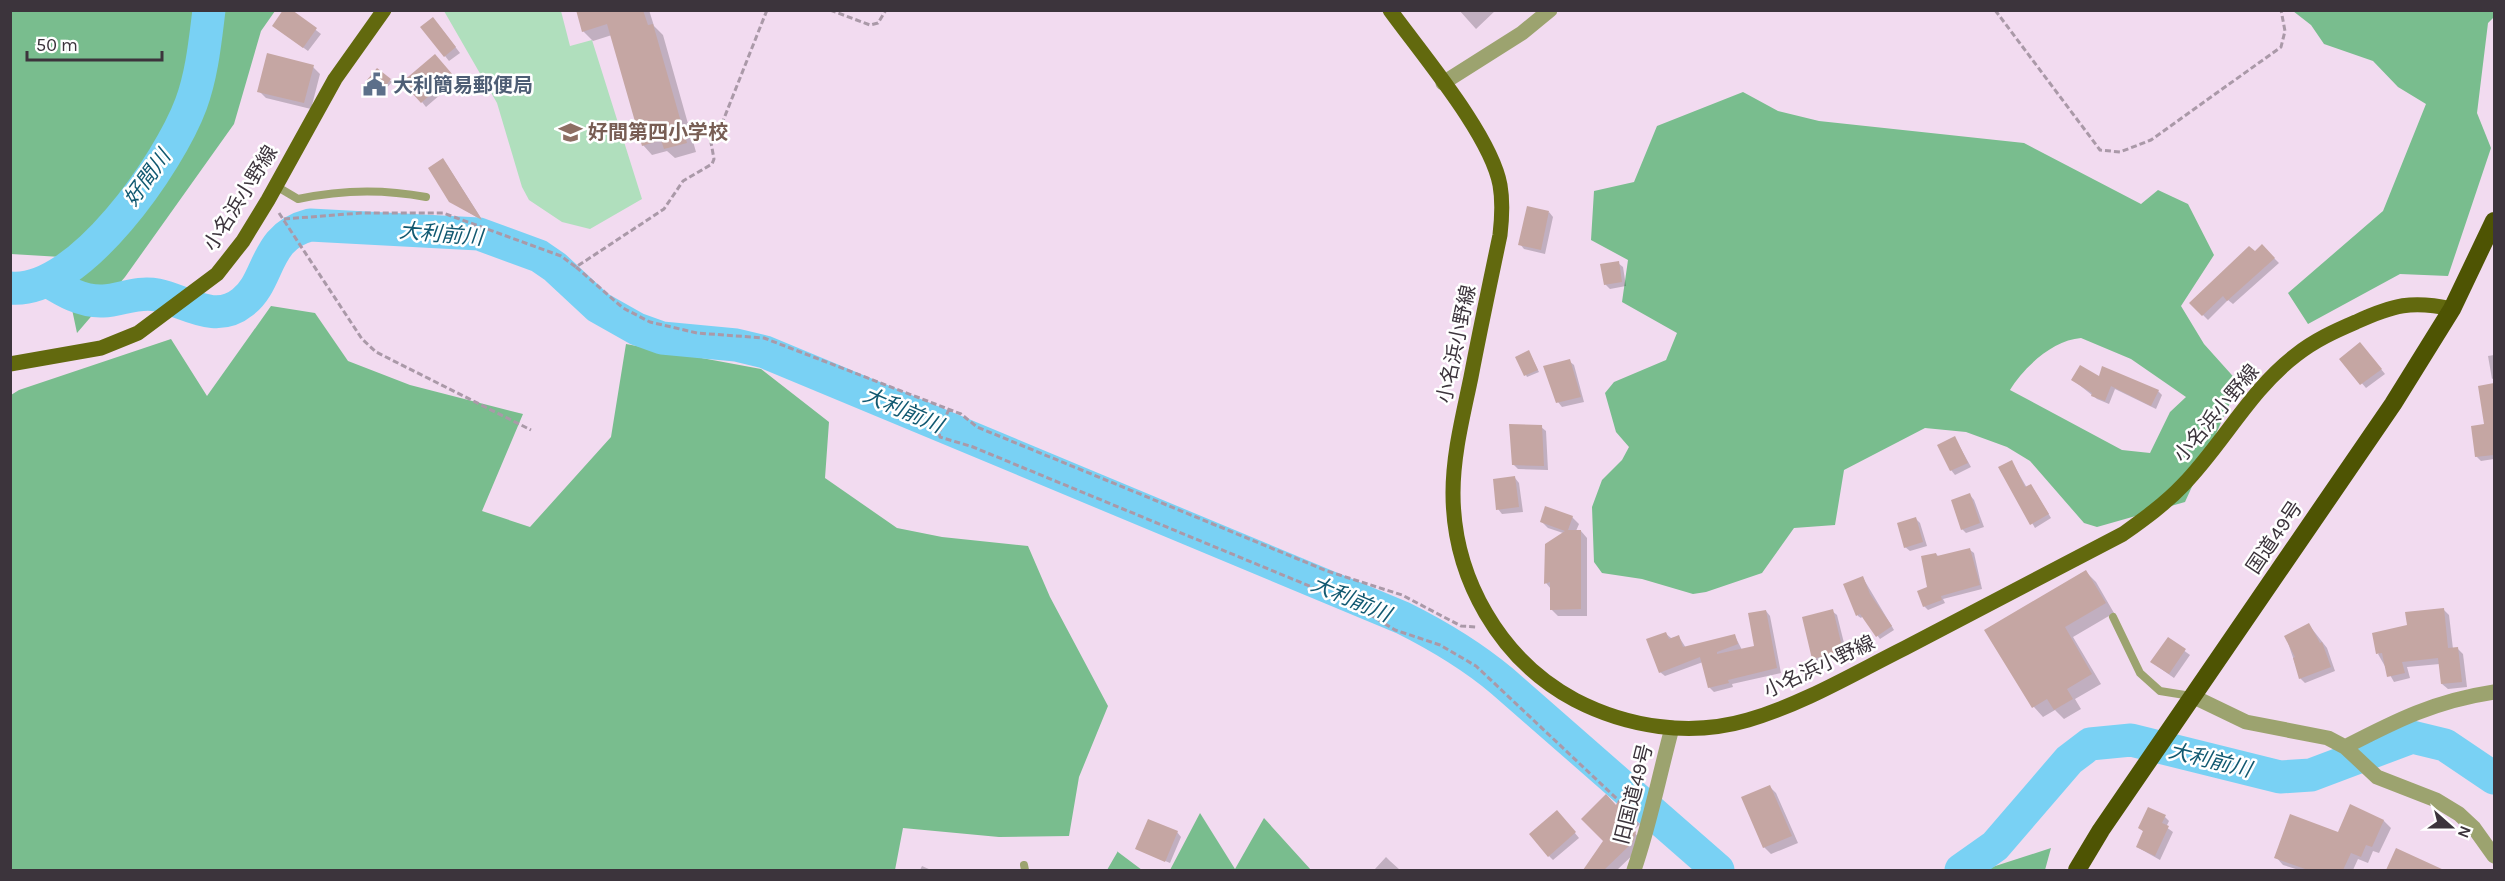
<svg xmlns="http://www.w3.org/2000/svg" width="2505" height="881" viewBox="0 0 2505 881" font-family="Karla,'Noto Sans JP',sans-serif">
	<style>
		.green { fill: #b0dfbd }
		.forest { fill: #79bd8e; fill-rule: evenodd }
		.shadow { fill: #0003 }
		.lines { fill: none; stroke-linecap: round; stroke-linejoin: round }
		.river { stroke: #79d1f4; stroke-width: 33 }
		.building { fill: #c5a6a3 }
		.path { stroke: #aa99a8; stroke-width: 3; stroke-dasharray: 6 3; stroke-linecap: butt }
		.lane { stroke: #9ca36f; stroke-width: 8 }
		.street { stroke: #9ca36f; stroke-width: 15 }
		.primary { stroke: #62690e; stroke-width: 15 }
		.highway { stroke: #4e5403; stroke-width: 18 }
		.labels { text-anchor: middle; stroke-width: 5; stroke-linejoin: round; paint-order: stroke }
		.service-label { font-size: 20px; font-weight: bold; fill: #4e5e75; stroke: #fff; text-anchor: start }
		.education-label { font-size: 20px; font-weight: bold; fill: #785e54; stroke: #fff; text-anchor: start }
		.street-label { font-size: 20px; fill: #3c343c; stroke: #fff }
		.water-label { font-size: 21px; font-style: italic; fill: #115971; stroke: #fff }
	</style>
	<rect width="100%" height="100%" fill="#f2dbf0"/>
	<!-- green -->
	<path class="green" d="M444,11H561L570,46L592,40L642,199L590,229L562,222L529,200L522,187L497,103Z"/>
	<!-- forest -->
	<path class="forest" d="M10,11H275L261,31L234,124L125,277L77,333L61,257L11,254Z
		M2293,11H2494V17L2488,23L2477,113L2491,148L2448,276L2400,274L2308,324L2288,293L2383,211L2426,104L2398,87L2373,61L2324,44L2311,25Z
		M1743,92L1778,111L1819,121L2024,143L2141,204L2158,190L2188,204L2214,255L2181,306L2204,344L2239,383L2185,502L2097,527L2084,523L2030,461L2007,447L1966,432L1925,428L1844,470L1835,525L1794,528L1762,573L1706,592L1693,594L1642,579L1602,573L1594,562L1592,507L1602,480L1622,460L1629,447L1616,432L1605,393L1614,382L1666,360L1677,333L1622,302L1628,260L1591,240L1594,191L1634,182L1657,126ZM2081,338L2131,359L2186,397L2170,412L2150,453L2122,450L2010,390C2024,367 2053,340 2081,338Z
		M271,306L315,313L348,361L410,385L523,414L482,511L530,527L611,437L626,344L761,369L829,422L825,478L897,528L942,537L1028,546L1050,597L1108,706L1079,777L1069,836L999,837L903,828L895,870H11V395L19,390L171,339L207,396Z
		M1200,813L1235,869L1264,818L1311,870H1170Z
		M2051,848L2045,870H1983Z
		M1118,851V852L1142,870H1107Z"/>
	<!-- shadow -->
	<path class="shadow" d="M290,10L321,34L308,51L279,30Z
		M578,10H649L654,26L663,35L696,152L675,158L667,151L652,155L643,145L612,35L593,41L583,31Z
		M1459,10H1496L1476,29Z
		M437,23L460,53L449,61L445,56Z
		M439,61L456,81L426,107L422,102Z
		M313,67L320,74L311,109L266,98L259,91Z
		M377,70L392,82L383,92L369,80Z
		M443,160L447,165L483,221L450,201Z
		M1549,212L1553,217L1545,254L1524,249L1520,244Z
		M2262,246L2279,263L2233,304L2228,300L2208,320L2191,303Z
		M1618,263L1623,267L1626,286L1610,289L1605,284Z
		M2364,348L2385,374L2366,388L2341,359Z
		M1530,354L1539,372L1527,377L1526,375Z
		M2494,355V378L2492,379L2488,356Z
		M1569,361L1574,365L1584,402L1562,407L1558,402Z
		M2099,379L2158,391L2162,395L2156,409L2115,389L2109,404L2097,399L2073,380Z
		M2494,385V424L2490,425L2494,430V459L2481,461L2476,456L2490,425L2479,387Z
		M1541,427L1546,431L1548,470L1518,469L1513,464Z
		M1955,438L1971,467L1955,475L1951,470Z
		M2012,462L2027,488L2034,490L2051,518L2035,528L2000,468Z
		M1515,478L1519,483L1523,512L1502,514L1498,509Z
		M1970,495L1974,500L1984,527L1966,533L1962,529Z
		M1572,517L1579,524L1576,531H1581L1587,538V616H1558L1551,609V589L1546,583L1563,533L1548,528L1541,521Z
		M1916,519L1920,523L1927,546L1910,551L1905,547Z
		M1970,550L1974,553L1982,589L1943,599L1945,603L1928,610L1924,606L1936,554L1939,557Z
		M2086,572L2096,582L2114,613L2073,637L2101,684L2075,699L2081,709L2064,719L2055,710L2043,717L2034,707L1986,631Z
		M1863,578L1894,630L1880,639L1863,616L1861,618L1858,616L1845,585Z
		M2443,609L2449,615L2453,649L2457,648L2463,654L2467,687L2448,689L2442,684L2440,664L2407,667L2410,678L2394,682L2378,654L2408,626Z
		M1766,611L1770,616L1781,673L1732,684L1733,687L1714,692L1709,687L1703,662L1665,676L1660,672L1666,634L1671,638L1679,637L1686,648L1735,636L1742,650L1756,647Z
		M1832,611L1837,615L1847,655L1818,663L1814,658Z
		M2309,625L2327,648L2335,671L2305,683L2300,678L2286,637Z
		M2168,639L2190,655L2174,678L2157,666Z
		M1769,786L1776,793L1798,843L1771,854L1764,847Z
		M1619,803L1640,824L1633,831L1641,840L1639,849L1617,870H1585L1605,841Z
		M2351,806L2384,821L2391,828L2379,853L2373,851L2368,863L2358,859L2353,870H2314L2306,867L2304,870H2299L2283,865L2276,857L2338,834Z
		M1561,816L1579,838L1553,860L1549,856Z
		M2165,817L2169,821L2166,827L2173,832L2160,860L2137,847L2144,832L2140,828Z
		M1177,832L1181,837L1170,863L1137,849Z
		M2397,850L2430,869L2429,870H2387Z
		M1386,857L1390,861L1400,870L1375,869Z
		M922,866L931,870H920Z"/>
	<g class="lines">
		<!-- river -->
		<path class="river" d="M48,281C64,291 82,302 103,301C121,300 138,291 157,295C186,301 215,325 243,302C271,280 263,237 310,225L479,234L539,256L555,267L598,307L637,329L662,338L736,345L765,352L1403,618C1439,636 1471,655 1502,681L1718,870
			M10,288C79,295 170,161 191,104C202,74 205,42 209,10
			M1961,870L1995,846L2069,760L2090,744L2131,740L2280,777L2311,775L2412,737L2445,745L2494,778"/>
	</g>
	<!-- building -->
	<path class="building" d="M283,10H292L317,28L303,48L272,26Z
		M576,10H643L648,25L653,24L687,143L664,149L661,140L642,146L607,24L582,32Z
		M433,17L456,47L444,57L420,27Z
		M267,53L314,65L304,103L257,92Z
		M435,54L453,75L421,103L402,82Z
		M377,68L391,79L381,92L367,80Z
		M443,158L482,220L449,202L428,168Z
		M1527,206L1549,211L1541,250L1518,245Z
		M2262,244L2275,258L2227,301L2223,296L2202,316L2189,303L2249,246L2255,251Z
		M1619,261L1622,282L1604,285L1600,264Z
		M2360,342L2382,369L2360,385L2339,359Z
		M1529,350L1538,370L1524,376L1515,357Z
		M1570,359L1581,397L1556,403L1543,366Z
		M2080,365L2099,376L2102,366L2159,390L2151,406L2111,386L2105,401L2091,396L2092,393L2071,380Z
		M2494,383V455L2475,457L2471,426L2484,424L2478,386Z
		M1509,424L1542,425L1544,466L1512,465Z
		M1955,436L1968,463L1950,471L1937,445Z
		M2012,460L2025,487L2031,484L2049,514L2030,525L1998,467Z
		M1515,476L1519,507L1496,510L1493,479Z
		M1970,493L1980,523L1961,530L1951,500Z
		M1545,506L1573,516L1568,530H1581V609L1550,610V582L1544,584L1545,544L1565,531L1540,522Z
		M1916,517L1923,542L1904,548L1897,523Z
		M1970,548L1980,585L1941,596L1942,600L1923,607L1917,591L1927,587L1921,556L1936,553L1937,556Z
		M2086,570L2106,603L2065,627L2092,674L2067,689L2073,699L2054,710L2047,699L2032,708L1984,630Z
		M1863,576L1870,594L1892,626L1876,637L1860,614L1856,616L1843,584Z
		M2444,608L2448,648L2458,647L2462,682L2441,684L2438,658L2402,662L2405,673L2387,677L2382,653L2376,654L2372,633L2407,625L2405,612Z
		M1833,609L1843,651L1812,659L1802,617Z
		M1766,610L1777,668L1728,680L1729,683L1708,688L1700,657L1659,673L1646,639L1666,632L1669,639L1679,635L1683,647L1735,634L1738,644L1717,652V654L1754,646L1748,613Z
		M2309,623L2320,643L2322,642L2331,667L2299,679L2293,658L2295,657L2284,636Z
		M2168,637L2186,649L2169,674L2150,662Z
		M1770,785L1792,836L1763,848L1741,797Z
		M1606,794L1616,805L1618,801L1634,817L1628,824L1636,832L1633,842L1604,870H1583L1603,841L1581,819Z
		M2350,804L2384,820L2372,847L2366,845L2361,857L2351,853L2343,870H2308L2274,858L2290,814L2338,832Z
		M2148,807L2166,815L2162,823L2169,826L2155,856L2136,847L2143,831L2138,828Z
		M1557,810L1576,832L1548,857L1529,834Z
		M1148,819L1178,831L1165,862L1135,849Z
		M2396,848L2444,870H2386Z"/>
	<g class="lines">
		<!-- path -->
		<path class="path" d="M830,10L870,25L878,23L886,10
			M1995,10L2100,150L2120,152L2151,140L2281,47L2285,31L2281,10
			M279,213L362,339L376,352L531,430
			M284,219L361,213H443L561,256L576,267L664,209L683,181L712,164L714,159L710,137L719,131L767,10
			M576,267L623,308L650,322L697,333L764,338L961,414L977,427L1327,571L1402,595L1461,626L1477,627
			M949,409L939,433L940,437L973,447L1353,604L1395,630L1440,645L1476,666L1633,814"/>
		<!-- lane -->
		<path class="lane" d="M276,186L298,199C339,190 384,189 426,197
			M2113,617L2140,673L2160,691L2191,696
			M1024,865L1025,870"/>
		<!-- street -->
		<path class="street" d="M1443,83L1522,33L1550,10
			M2192,696L2246,722L2328,738L2345,747L2377,777L2436,800L2459,814L2474,828L2494,856
			M2345,747C2397,720 2435,701 2494,692
			M1634,870C1650,824 1659,776 1672,728"/>
		<!-- primary -->
		<path class="primary" d="M1390,10C1421,53 1491,135 1500,185C1503,202 1502,218 1500,235C1490,283 1480,330 1471,377C1463,416 1453,454 1453,493C1453,578 1500,660 1575,700C1627,727 1690,737 1748,720C1803,704 1853,674 1905,648C1977,610 2050,572 2123,534C2144,519 2165,504 2183,485C2223,444 2250,390 2296,355C2315,340 2335,331 2356,322C2393,305 2412,300 2452,309
			M10,364L101,348L138,333L217,274L243,241L268,200L335,79L384,10"/>
		<!-- highway -->
		<path class="highway" d="M2077,870L2101,830L2393,404L2452,309L2494,221"/>
	</g>
	<!-- icons -->
	<defs>
		<symbol id="civic-bare" viewBox="-9 -9 18 18"><path d="M-.6-6.5H3V-4.5H.6V-3L4-1V1h2V6H-6V1h2V-1L-.6-3ZM-1.2 2.5V6h2.4V2.5Z" fill="#5c6f8a" stroke="#fff" stroke-width="2.5" paint-order="stroke"/></symbol>
		<symbol id="school-bare" viewBox="-9 -9 18 18"><path d="M0-5L7-2L0 1L-7-2ZM-4 1L0 2.5L4 1V4Q0 6-4 4Z" fill="#8d6e63" stroke="#fff" stroke-width="2.5" paint-order="stroke"/></symbol>
	</defs>
	<g fill-rule="evenodd">
		<use href="#civic-bare" x="358" y="68" width="33" height="33"/>
		<use href="#school-bare" x="554" y="116" width="33" height="33"/>
	</g>
	<g class="labels">
		<!-- service labels -->
		<g class="service-label">
			<text x="393" y="92">大利簡易郵便局</text>
		</g>
		<!-- education labels -->
		<g class="education-label">
			<text x="588" y="139">好間第四小学校</text>
		</g>
		<!-- street labels -->
		<g class="street-label">
			<text transform="translate(240 198) rotate(-58)" y="7">小名浜小野線</text>
			<text transform="translate(1456 344) rotate(-78)" y="7">小名浜小野線</text>
			<text transform="translate(2216 413) rotate(-50)" y="7">小名浜小野線</text>
			<text transform="translate(2274 537) rotate(-56)" y="7">国道49号</text>
			<text transform="translate(1819 666) rotate(-25)" y="7">小名浜小野線</text>
			<text transform="translate(1633 794) rotate(-76)" y="7">旧国道49号</text>
		</g>
		<!-- water labels -->
		<g class="water-label">
			<text transform="translate(147 178) rotate(-54)" y="7">好間川</text>
			<text transform="translate(441 234) rotate(5)" y="7">大利前川</text>
			<text transform="translate(903 410) rotate(23)" y="7">大利前川</text>
			<text transform="translate(1351 599) rotate(23)" y="7">大利前川</text>
			<text transform="translate(2210 760) rotate(14)" y="7">大利前川</text>
		</g>
	</g>
	<!-- border -->
	<rect width="2505" height="881" fill="none" stroke="#3c343c" stroke-width="24"/>
	<!-- north arrow -->
	<g transform="translate(2451 827) rotate(111)" stroke="#ffffff" stroke-width="4.5" paint-order="stroke">
	<path d="M0-4.5L10 22L0 15L-10 22Z" fill="#3c343c"/>
	<text y="-9" font-size="16" font-weight="bold" text-anchor="middle" fill="#3c343c">N</text>
	</g>
	<!-- scale -->
	<path d="M27 51v9h135v-9" fill="none" stroke="#3c343c" stroke-width="3"/>
	<text x="36" y="51" font-size="18" fill="#3c343c" stroke="#ffffff" stroke-width="4.5" paint-order="stroke">50 m</text>
</svg>
